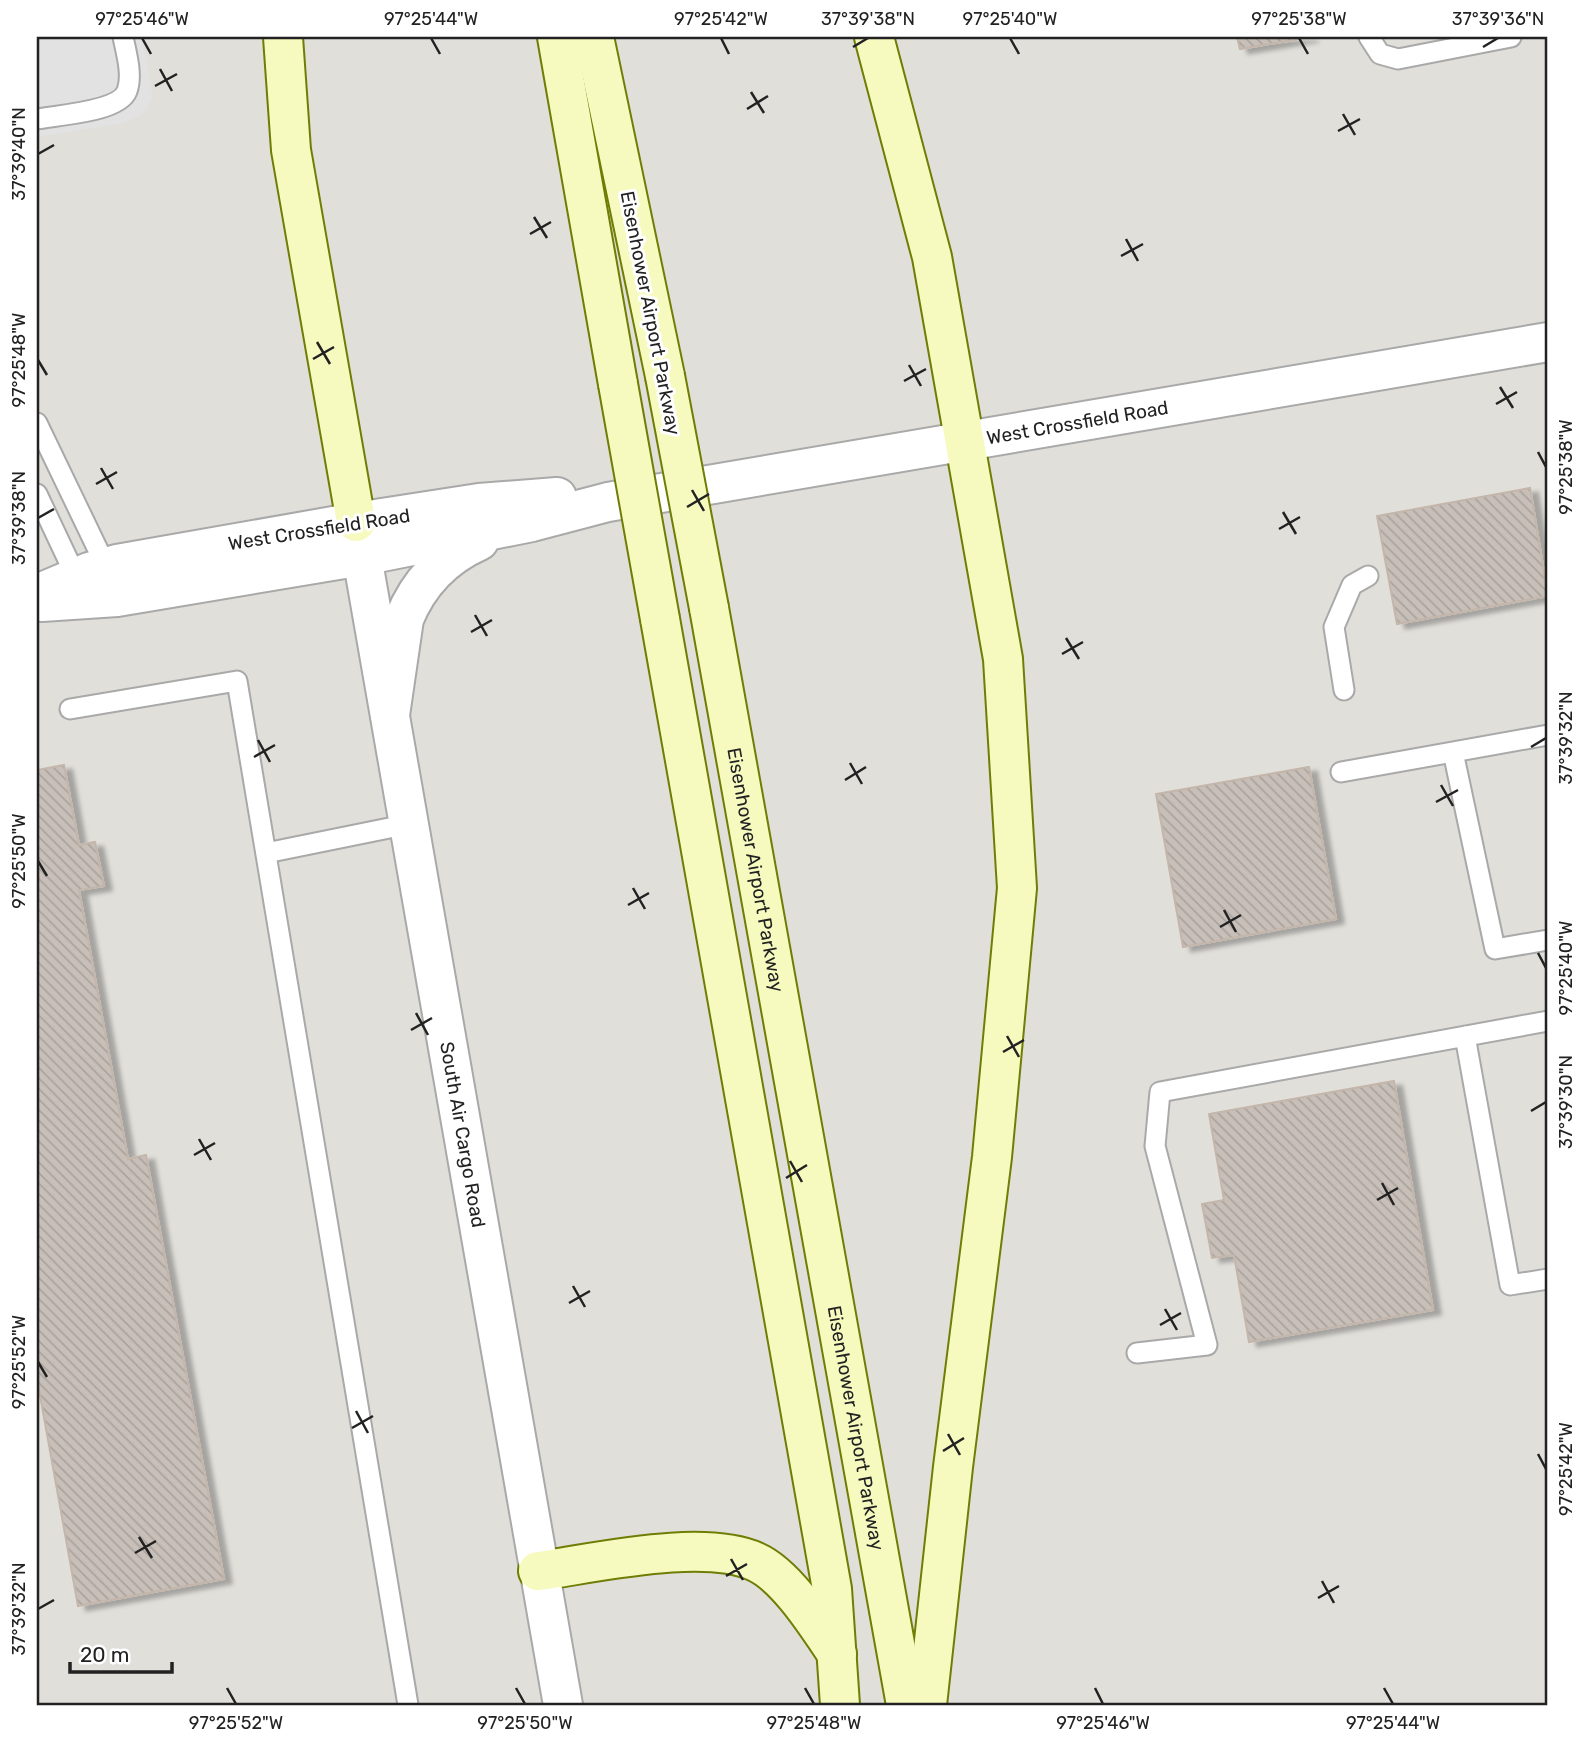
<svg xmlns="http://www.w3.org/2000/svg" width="1585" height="1742" viewBox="0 0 1585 1742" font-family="Rubik,sans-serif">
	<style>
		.airport { fill: #e1dfda }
		.parking { fill: #e2e2e2 }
		.building { fill: url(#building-back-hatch); stroke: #c4b6ab; stroke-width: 2; filter: url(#shadow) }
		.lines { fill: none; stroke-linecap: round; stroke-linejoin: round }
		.service-casing { stroke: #a9a9a9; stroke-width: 23 }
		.minor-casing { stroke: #a9a9a9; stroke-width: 42 }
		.tertiary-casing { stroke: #a9a9a9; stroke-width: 42 }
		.secondary-casing { stroke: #707d05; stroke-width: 42 }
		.service { stroke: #fff; stroke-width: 19 }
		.minor { stroke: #fff; stroke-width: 38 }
		.tertiary { stroke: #fff; stroke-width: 38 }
		.secondary { stroke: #f7fabf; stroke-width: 38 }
		.secondary-bridge-casing { stroke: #707d05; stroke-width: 42; stroke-linecap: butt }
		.secondary-bridge { stroke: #f7fabf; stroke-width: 38 }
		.ticks { fill: none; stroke: #222; stroke-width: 2.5 }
		.labels { text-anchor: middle; stroke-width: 6; stroke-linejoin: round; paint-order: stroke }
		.street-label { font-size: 19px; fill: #222; stroke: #fff }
		.neatline { fill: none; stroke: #222; stroke-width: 2.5 }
		.ticks-label { font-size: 18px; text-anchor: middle; fill: #222 }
	</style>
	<defs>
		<pattern id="building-back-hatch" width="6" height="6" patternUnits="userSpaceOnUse" patternTransform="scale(1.75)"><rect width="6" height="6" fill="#c7bfb8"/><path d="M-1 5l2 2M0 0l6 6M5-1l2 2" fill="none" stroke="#aba49e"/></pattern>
		<filter id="shadow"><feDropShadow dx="8" dy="4.5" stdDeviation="2" flood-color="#0004"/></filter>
	</defs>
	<rect width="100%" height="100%" fill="#f2efe9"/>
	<!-- airport -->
	<path class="airport" d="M37,37H1548V1705H37Z"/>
	<!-- parking -->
	<path class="parking" d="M37,37H142L151,86L152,97L148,107L140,116L123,123L37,137Z"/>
	<!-- building -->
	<path class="building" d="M1237,37H1311L1240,49Z
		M1530,488L1548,596L1397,624L1377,516Z
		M64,765L79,845L95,842L104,886L79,890L128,1159L146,1155L224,1579L78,1606L37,1379V770Z
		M1309,767L1336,919L1183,947L1156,794Z
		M1394,1081L1433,1310L1249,1342L1234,1255L1212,1258L1202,1204L1224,1200L1209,1114Z"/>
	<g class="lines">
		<defs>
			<path id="service" d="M1369,37L1380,54L1398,59L1511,37
				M37,119C58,115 119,112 127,91C133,75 126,52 123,37
				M37,423L100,554L105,572
				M37,494L78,581
				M1344,690L1334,627L1352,585L1368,576
				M70,709L237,681L408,1705
				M1453,752L1495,949L1548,940
				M1341,772L1548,735
				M266,853L409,824
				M1465,1036L1510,1285L1548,1279
				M1137,1353L1207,1345L1155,1146L1160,1092L1548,1021"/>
			<g id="minor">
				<path id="s1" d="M37,594L89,572L117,564L356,522L563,1705"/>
				<path d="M42,602L117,597L362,556"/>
			</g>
			<g id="tertiary">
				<path d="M356,522L479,503L557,497"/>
				<path id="s2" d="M362,556L532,522L608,502L1548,342"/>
				<path d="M390,715L404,619C418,584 443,557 479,541"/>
			</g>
			<g id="secondary">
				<path d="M283,37L291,150L356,522"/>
				<path d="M557,37L618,384"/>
				<path d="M594,37L665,376"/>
				<path d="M874,37L932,257L1003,659L1017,888L992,1157L953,1467L927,1705"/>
				<path id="s3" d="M709,608L906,1705"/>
				<path d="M660,619L832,1589L840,1705"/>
				<path d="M538,1571C596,1563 704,1538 756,1562C787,1576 818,1626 837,1654"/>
			</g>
		</defs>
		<!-- service casing -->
		<use href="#service" class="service-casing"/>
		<!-- minor casing -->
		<use href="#minor" class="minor-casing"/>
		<!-- tertiary casing -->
		<use href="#tertiary" class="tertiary-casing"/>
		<!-- secondary casing -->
		<use href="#secondary" class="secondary-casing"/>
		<!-- service -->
		<use href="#service" class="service"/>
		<!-- minor -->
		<use href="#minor" class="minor"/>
		<!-- tertiary -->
		<use href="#tertiary" class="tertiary"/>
		<!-- secondary -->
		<use href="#secondary" class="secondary"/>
		<defs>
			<path id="secondary-bridge" d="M665,376L709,608
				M618,384L660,619"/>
		</defs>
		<!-- secondary-bridge casing -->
		<use href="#secondary-bridge" class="secondary-bridge-casing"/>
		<!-- secondary-bridge -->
		<use href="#secondary-bridge" class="secondary-bridge"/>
	</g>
	<!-- ticks -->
	<path class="ticks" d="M142,38L151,54M431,38L440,54M721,38L729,54M1010,38L1019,54M1299,38L1308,54M853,47L868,38M1483,47L1498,38M160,69L172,91M155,86L177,74M751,92L764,113M747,109L768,96M1343,114L1355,135M1338,131L1360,119M38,154L54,145M534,217L547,238M530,234L551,222M1126,239L1138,261M1121,256L1143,244M317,342L330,364M313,359L334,347M38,360L47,375M909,365L921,386M904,381L926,369M1500,387L1513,408M1496,404L1517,392M1538,452L1546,467M101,468L113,489M96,484L117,472M692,490L704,511M687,507L709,494M1283,512L1296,534M38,518L54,509M1279,529L1300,517M475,615L487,636M471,632L492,620M1066,638L1079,659M1062,654L1083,642M258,740L270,762M1531,747L1546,738M254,757L275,745M850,763L862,784M845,780L866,767M1441,785L1453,806M1436,802L1458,790M38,861L47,876M633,888L645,909M628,905L649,893M1224,910L1236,932M1220,927L1241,915M1538,953L1546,968M416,1013L428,1035M411,1030L432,1018M1007,1036L1019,1057M1003,1052L1024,1040M1531,1111L1546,1102M199,1139L211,1160M194,1155L215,1143M790,1161L802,1182M786,1178L807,1165M1382,1183L1394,1205M1377,1200L1398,1188M573,1286L585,1307M569,1303L590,1291M1165,1309L1177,1330M1160,1325L1181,1313M38,1362L47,1377M356,1411L368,1433M352,1428L373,1416M948,1434L960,1455M943,1451L964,1438M1538,1454L1546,1469M139,1537L152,1558M135,1553L156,1541M731,1559L743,1580M726,1576L747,1564M1322,1581L1334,1603M1318,1598L1339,1586M38,1609L54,1600M227,1688L236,1704M516,1688L525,1704M805,1688L814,1704M1095,1688L1103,1704M1384,1688L1393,1704"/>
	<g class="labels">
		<!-- street labels -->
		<g class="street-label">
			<text transform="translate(651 313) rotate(79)" y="7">Eisenhower Airport Parkway</text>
			<text dy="7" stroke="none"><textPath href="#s2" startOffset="728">West Crossfield Road</textPath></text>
			<text transform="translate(319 529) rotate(-9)" y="7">West Crossfield Road</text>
			<text dy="7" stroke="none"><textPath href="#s3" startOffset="266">Eisenhower Airport Parkway</textPath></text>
			<text dy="7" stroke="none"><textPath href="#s1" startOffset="950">South Air Cargo Road</textPath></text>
			<text dy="7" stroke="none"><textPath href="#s3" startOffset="833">Eisenhower Airport Parkway</textPath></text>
		</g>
	</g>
	<!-- border -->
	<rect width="1585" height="1742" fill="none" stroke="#ffffff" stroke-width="77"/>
	<!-- scale -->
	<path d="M70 1662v10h102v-10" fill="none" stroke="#222222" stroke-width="3.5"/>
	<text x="80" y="1662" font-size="21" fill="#222222" stroke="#ffffff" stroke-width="5" paint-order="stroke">20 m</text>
	<rect x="38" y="38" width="1508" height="1666" class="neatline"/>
	<g class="ticks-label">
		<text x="142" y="25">97°25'46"W</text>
		<text x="431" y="25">97°25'44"W</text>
		<text x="721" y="25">97°25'42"W</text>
		<text x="868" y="25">37°39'38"N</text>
		<text x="1010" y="25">97°25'40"W</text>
		<text x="1299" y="25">97°25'38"W</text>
		<text x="1498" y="25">37°39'36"N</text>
		<text transform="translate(19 154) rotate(-90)" y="6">37°39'40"N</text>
		<text transform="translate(19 360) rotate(-90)" y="6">97°25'48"W</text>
		<text transform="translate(1566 467) rotate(-90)" y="6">97°25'38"W</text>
		<text transform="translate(19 518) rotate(-90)" y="6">37°39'38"N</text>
		<text transform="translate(1566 738) rotate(-90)" y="6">37°39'32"N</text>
		<text transform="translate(19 861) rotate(-90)" y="6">97°25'50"W</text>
		<text transform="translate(1566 968) rotate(-90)" y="6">97°25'40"W</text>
		<text transform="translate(1566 1102) rotate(-90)" y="6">37°39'30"N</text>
		<text transform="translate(19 1362) rotate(-90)" y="6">97°25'52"W</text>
		<text transform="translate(1566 1469) rotate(-90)" y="6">97°25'42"W</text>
		<text transform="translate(19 1609) rotate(-90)" y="6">37°39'32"N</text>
		<text x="236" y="1729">97°25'52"W</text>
		<text x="525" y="1729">97°25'50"W</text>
		<text x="814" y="1729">97°25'48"W</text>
		<text x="1103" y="1729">97°25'46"W</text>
		<text x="1393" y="1729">97°25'44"W</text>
	</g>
</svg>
